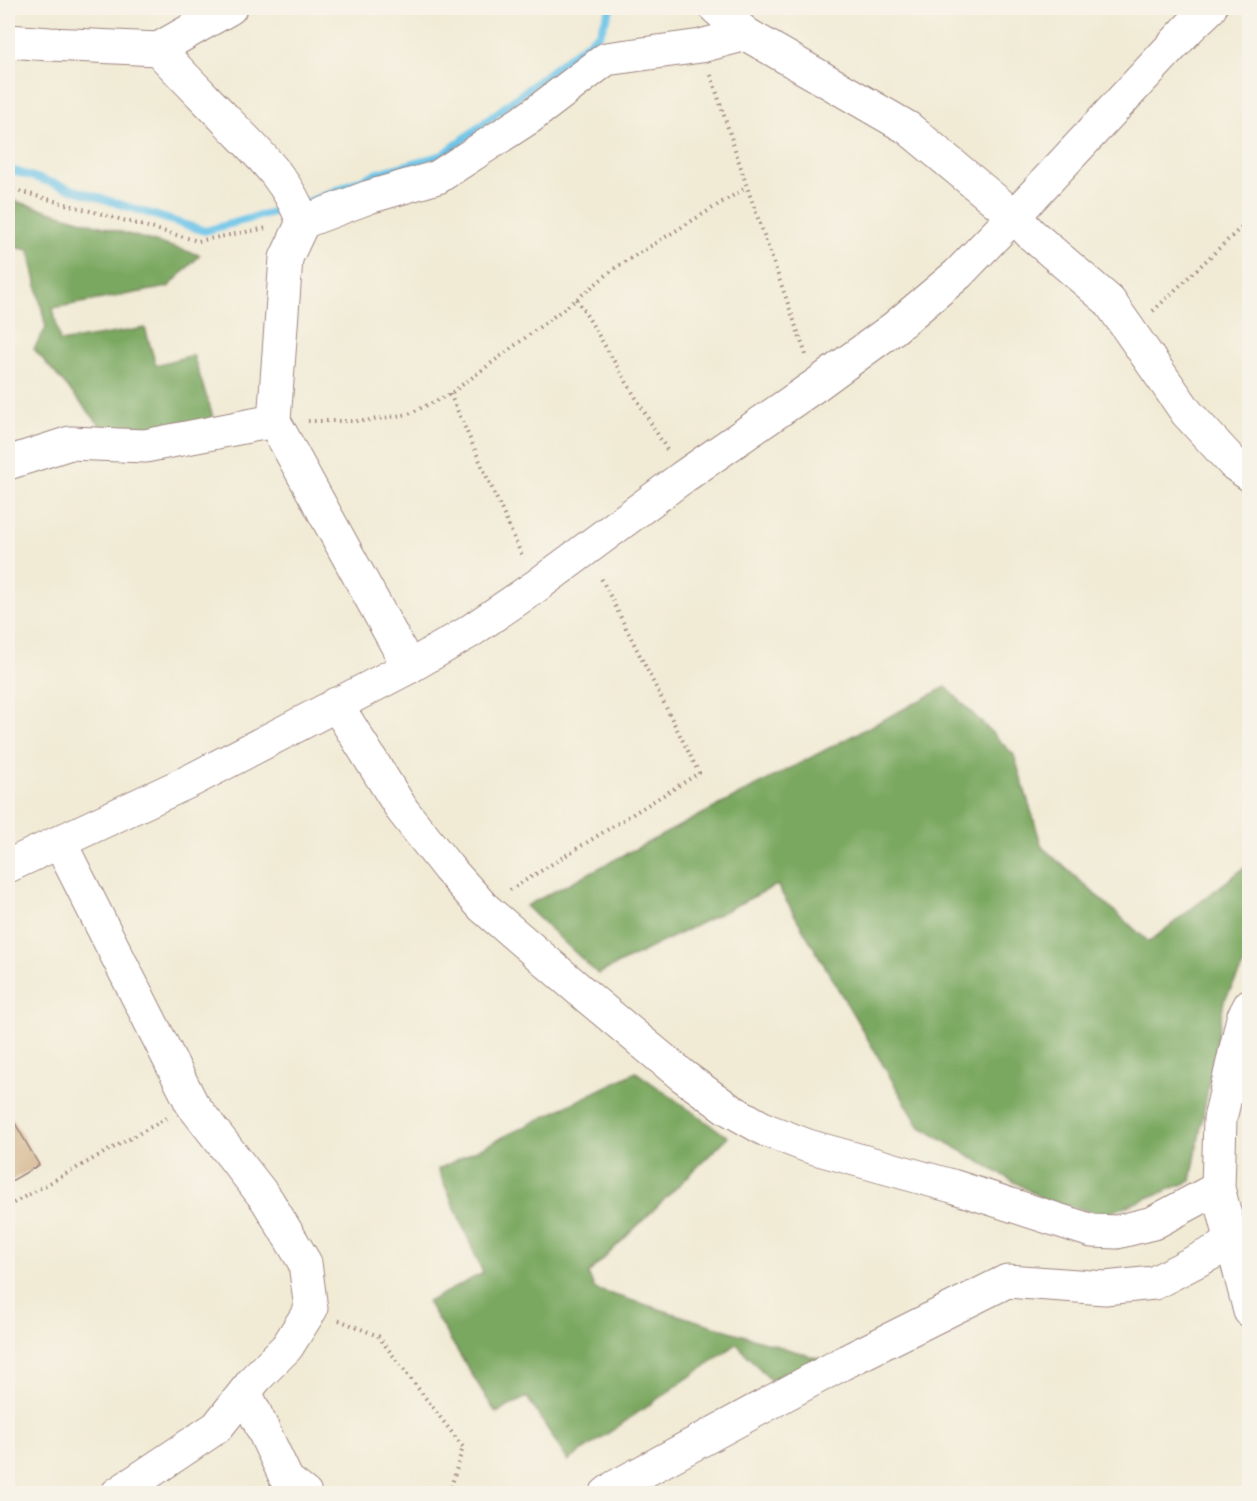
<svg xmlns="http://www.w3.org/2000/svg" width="1257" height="1501" viewBox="0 0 1257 1501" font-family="'Shantell Sans',sans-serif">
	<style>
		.forest { fill: #7aa861; stroke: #626446; stroke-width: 1.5 }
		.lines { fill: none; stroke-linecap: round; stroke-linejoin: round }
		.stream { stroke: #6cc4e9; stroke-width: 8 }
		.building { fill: #d4b58c }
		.street-casing { stroke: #9e8580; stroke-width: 35 }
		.secondary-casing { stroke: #9e8580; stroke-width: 35 }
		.path { stroke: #9e8580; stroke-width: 4; stroke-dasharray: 1.5 4.5; stroke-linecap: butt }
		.street { stroke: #fff; stroke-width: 33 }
		.secondary { stroke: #fff; stroke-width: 33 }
	</style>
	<rect width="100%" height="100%" fill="#f7f3e8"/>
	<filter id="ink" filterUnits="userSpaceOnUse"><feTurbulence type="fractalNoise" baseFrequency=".0167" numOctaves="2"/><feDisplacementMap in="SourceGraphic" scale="12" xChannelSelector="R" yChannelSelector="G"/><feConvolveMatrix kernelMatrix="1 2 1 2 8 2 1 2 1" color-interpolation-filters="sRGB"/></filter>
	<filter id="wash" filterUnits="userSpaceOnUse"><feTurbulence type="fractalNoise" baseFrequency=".008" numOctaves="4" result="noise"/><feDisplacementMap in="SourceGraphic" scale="24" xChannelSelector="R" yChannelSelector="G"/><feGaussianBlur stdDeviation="1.35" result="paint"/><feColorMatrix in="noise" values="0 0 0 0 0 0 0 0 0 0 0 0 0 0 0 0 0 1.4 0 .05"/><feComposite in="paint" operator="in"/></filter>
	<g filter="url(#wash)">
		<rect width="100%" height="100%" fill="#f1ebd5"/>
		<!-- forest -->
		<path class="forest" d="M8,199L200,255L168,287L53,308L60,342L145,328L156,365L193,355L215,423L106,432L34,349L46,328L29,250L8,246Z
			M946,687L1014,755L1042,847L1149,942L1249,864V956L1224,1001L1191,1181L1104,1215L1045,1200L919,1126L777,885L598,974L526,906Z
			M636,1072L728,1137L588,1274L595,1289L823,1360L775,1385L737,1344L568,1461L527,1397L496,1413L427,1302L483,1273L438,1169Z"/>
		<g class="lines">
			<!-- stream -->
			<path class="stream" d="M8,169L205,231L288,208
				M304,204L378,173L443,155L599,34L611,8"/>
		</g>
		<g id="blocks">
			<!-- building -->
			<path class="building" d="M8,1111L39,1165L8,1183Z"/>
		</g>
	</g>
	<g filter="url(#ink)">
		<use href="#blocks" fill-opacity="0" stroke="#9e8580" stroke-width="1.5"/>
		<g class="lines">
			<defs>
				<path id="street" d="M716,8L746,34L908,128L1014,216L1031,234L1109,301L1187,413L1234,464L1250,475
					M8,41L50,44L158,49L230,8
					M158,49C181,74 205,98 229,123C259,154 288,180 303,222L286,258L274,421L409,667
					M303,222L369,197L438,177L530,117L606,59L701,46L746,34
					M8,463L70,443L145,446L274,421
					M336,704L403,811L448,868L483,907L590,999L683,1076L727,1108L766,1130L808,1146L952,1186L1092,1231L1117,1232L1153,1223L1218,1188
					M60,843L192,1104L267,1200L305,1263L311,1309L287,1347L256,1378L217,1427L117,1494
					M1250,1005L1243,1018L1220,1119L1218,1188L1250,1311
					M245,1392L287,1480L305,1494
					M606,1494L615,1487L843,1363L1007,1281L1105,1288L1154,1283L1231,1243"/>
				<path id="secondary" d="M8,866L192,780L409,667L469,632L535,587L683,477L816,385L894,328L958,274L1014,216L1189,28L1210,8"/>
			</defs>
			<!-- street casing -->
			<use href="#street" class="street-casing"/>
			<!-- secondary casing -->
			<use href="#secondary" class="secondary-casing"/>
			<!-- path -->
			<path class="path" d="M711,75L747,187L806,355
				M8,188L198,241L267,228
				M577,299L667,450
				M1153,311L1250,219
				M450,394L523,558
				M308,421H364L409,414L450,394L577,299L615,268L747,187
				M510,890L699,773L600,576
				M8,1206L167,1118
				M339,1320L378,1336L463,1447L449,1494"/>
			<!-- street -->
			<use href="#street" class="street"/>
			<!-- secondary -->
			<use href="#secondary" class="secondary"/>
		</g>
	</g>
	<!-- margin -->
	<rect width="1257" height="1501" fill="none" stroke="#f7f3e8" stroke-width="30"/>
</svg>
